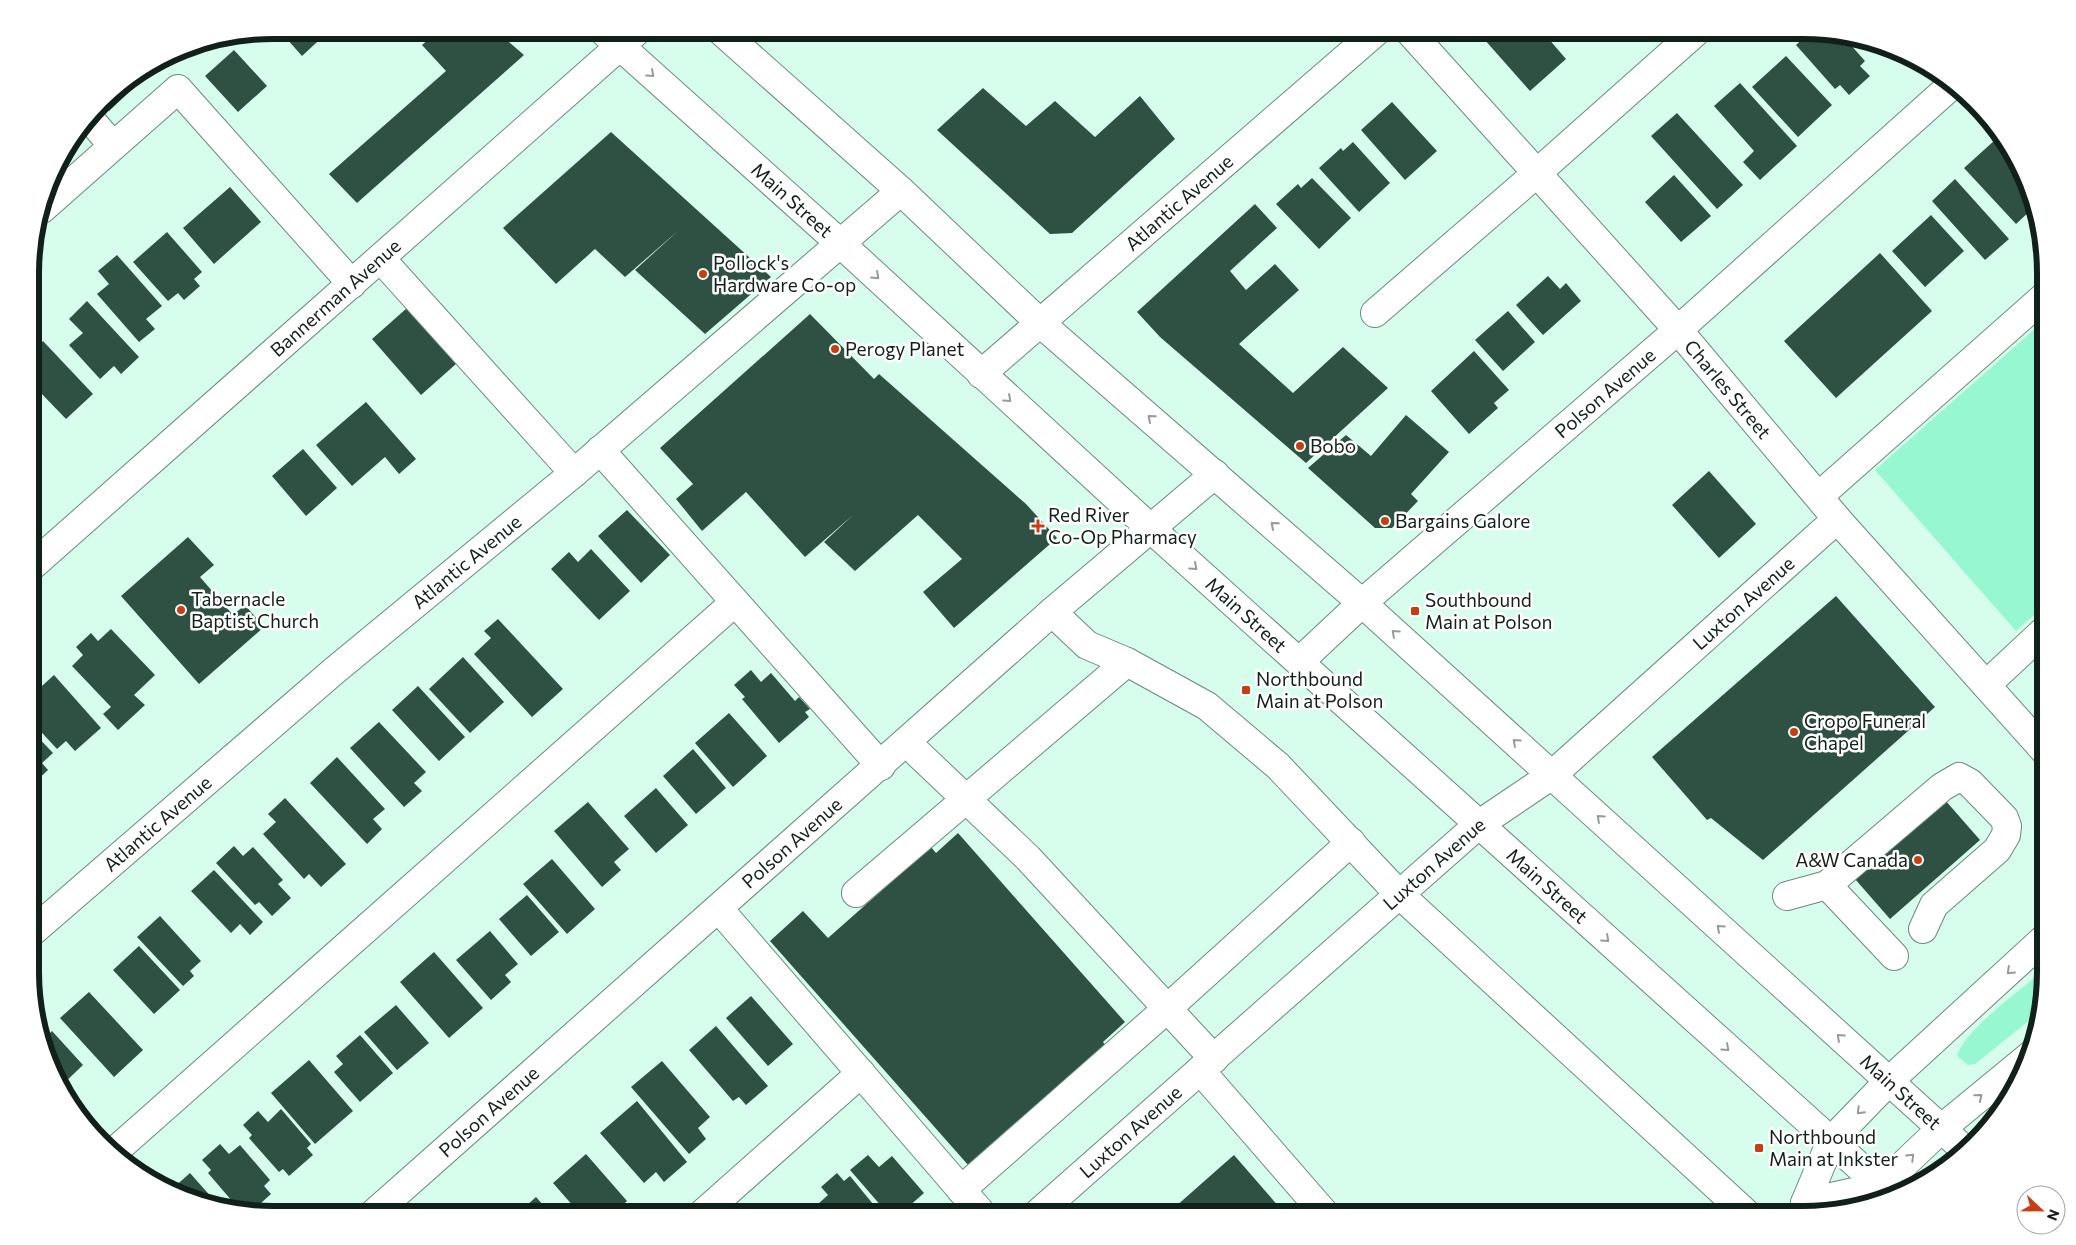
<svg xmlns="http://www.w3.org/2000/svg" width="2076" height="1245" viewBox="0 0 2076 1245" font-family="Commissioner,sans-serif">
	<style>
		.green { fill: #96f7d1 }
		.building { fill: #2f5143 }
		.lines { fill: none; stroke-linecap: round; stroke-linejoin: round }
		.minor-casing { stroke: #688b7c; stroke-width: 30 }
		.major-casing { stroke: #688b7c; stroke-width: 30 }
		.minor { stroke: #fff; stroke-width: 28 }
		.major { stroke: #fff; stroke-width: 28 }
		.oneway { stroke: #949b98 }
		.poi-dot { fill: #c63e14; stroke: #fff; stroke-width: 2 }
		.labels { text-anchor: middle; stroke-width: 5; stroke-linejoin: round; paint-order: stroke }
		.street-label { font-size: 19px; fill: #12201a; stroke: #fff }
		.poi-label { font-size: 19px; fill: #12201a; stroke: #fff; text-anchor: start }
		.rim { fill: none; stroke: #12201a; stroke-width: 6 }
	</style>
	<rect width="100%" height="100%" fill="#d7fdec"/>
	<!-- green -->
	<path class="green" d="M2037,327L2045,337V605L2016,631L1875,470Z
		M2045,969V988L2041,1011L1975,1064L1968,1065L1957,1056C1965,1029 2022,989 2045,969Z"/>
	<!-- building -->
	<path class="building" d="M279,30H330L302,56Z
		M439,30H495L524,55L357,203L329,174L446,71L422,45Z
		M1239,30H1263L1248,42Z
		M1476,30H1541L1566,59L1530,91Z
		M1811,31L1842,35L1865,61L1860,66L1870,76L1849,95L1840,85L1835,89L1796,45Z
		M1876,42L1898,51L1891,58Z
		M234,50L267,86L238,112L205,76Z
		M170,54L109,111L102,104L112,90Z
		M1786,56L1832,105L1798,137L1752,87Z
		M1740,83L1797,146L1760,180L1743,162L1754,151L1714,106Z
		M983,88L1026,126L1055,101L1095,137L1140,96L1175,139L1072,233L1050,234L937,130Z
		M1392,102L1437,151L1405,180L1361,130Z
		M1677,113L1743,185L1717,209L1651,136Z
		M611,132L771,277L705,334L635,270L679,230L625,277L595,249L556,284L503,228Z
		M1995,140L2018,167L2031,210L2016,224L1964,168Z
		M1353,142L1390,183L1359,212L1319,168L1341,148L1343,151Z
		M1674,175L1711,216L1681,242L1645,202Z
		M1312,178L1351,218L1319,249L1276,204L1298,184L1301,188Z
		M1955,179L2009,239L1985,260L1932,201Z
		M230,187L261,222L214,264L183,228Z
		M1255,204L1277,228L1230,271L1246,290L1275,264L1299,290L1239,344L1293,393L1343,347L1388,388L1306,463L1160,337L1137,312Z
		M1931,215L1964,251L1925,287L1892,251Z
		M167,232L202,272L194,279L200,286L184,300L178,293L168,301L133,262Z
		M1880,253L1932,311L1836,398L1784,341Z
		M117,255L162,306L146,319L155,329L139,342L97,294L109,284L98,271Z
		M1548,276L1560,289L1566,283L1581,301L1543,335L1516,305Z
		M87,301L139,357L121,374L114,366L100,379L69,345L83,333L69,319Z
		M407,308L456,364L421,395L372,339Z
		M1508,311L1535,342L1503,371L1475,340Z
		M810,314L874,379L879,374L1026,504L1057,538L954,628L923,592L962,559L918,515L855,571L824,542L854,514L805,557L746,492L702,531L676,499L693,484L660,448Z
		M43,341L93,394L66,419L39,391L32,397V352Z
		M1474,351L1509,390L1494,403L1498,408L1469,434L1431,391Z
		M366,402L416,459L399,474L385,457L352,486L316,445Z
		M1406,415L1449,452L1411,494L1418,501L1392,528H1375L1308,468L1346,435L1371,456Z
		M303,449L337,488L306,516L272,476Z
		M1709,471L1756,524L1719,558L1672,505Z
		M627,510L670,555L641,583L598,536Z
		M188,537L214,565L200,577L233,615L245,605L264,627L199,684L121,596Z
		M591,549L630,591L599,620L551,569L569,552L578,562Z
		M1836,596L1935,707L1763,860L1711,818L1707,820L1652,757Z
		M498,619L563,689L532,717L474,654L491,638L484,631Z
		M111,629L155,675L134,695L145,705L118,730L103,714L111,707L72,666L83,655L76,647L91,633L98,641Z
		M463,657L504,702L470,733L429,689Z
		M751,670L761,682L771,673L795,701L799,697L810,709L805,712L809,717L779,743L742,699L745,697L734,685Z
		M54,675L101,728L75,751L66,741L57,749L32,722V695Z
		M418,686L465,737L439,761L392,710Z
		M729,713L767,756L733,787L695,743Z
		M379,722L426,772L414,783L422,791L404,807L350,748Z
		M32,731L53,753L42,763L48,770L32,785Z
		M693,749L726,788L696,814L663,776Z
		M337,757L385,809L373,819L382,829L367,844L310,783Z
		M656,788L688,825L656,853L624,816Z
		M285,798L346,864L321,887L309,874L304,879L263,834L276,822L268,814Z
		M1945,800L1980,840L1890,919L1855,879Z
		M588,802L629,849L614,862L621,870L602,887L554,831Z
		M958,833L1125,1022L1103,1042L1105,1045L969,1166L770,941L803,911L828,938L931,847L936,853Z
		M234,846L243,856L253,847L283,880L278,884L291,898L272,916L259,902L255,905L216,863Z
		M552,859L595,909L567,934L523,884Z
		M214,870L263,922L250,935L240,924L231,933L191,891Z
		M527,895L559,932L531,956L499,919Z
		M160,916L201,961L190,971L194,976L183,986L137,937Z
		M490,931L518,964L505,975L511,982L491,1000L456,960Z
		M139,946L180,990L154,1014L113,970Z
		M434,952L483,1008L449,1038L400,982Z
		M89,992L143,1050L114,1077L60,1018Z
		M751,996L793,1044L768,1066L726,1018Z
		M396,1005L429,1043L397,1070L364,1032Z
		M716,1026L768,1086L746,1105L739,1097L733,1101L689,1050Z
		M52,1031L83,1065L62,1085L45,1038Z
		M360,1035L393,1073L360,1102L334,1072L343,1064L336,1056Z
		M309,1060L353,1111L315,1144L271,1093Z
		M662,1061L710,1117L698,1128L706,1139L689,1154L631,1087Z
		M637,1101L687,1162L664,1182L656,1172L644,1183L600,1133Z
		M281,1109L311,1144L307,1148L313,1155L289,1176L283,1169L279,1172L249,1138L252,1135L243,1125L258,1111L268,1122Z
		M220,1144L229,1154L240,1145L270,1180L264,1186L271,1194L251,1212L242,1205L238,1208L208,1173L211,1170L202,1160Z
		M586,1154L627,1201L615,1212L617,1215H581L553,1183Z
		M868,1155L879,1167L892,1156L924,1193L899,1215H889L850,1170Z
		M1234,1155L1286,1215H1166L1218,1169Z
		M190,1173L221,1208L209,1207L176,1193L172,1189Z
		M837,1173L844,1181L850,1176L882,1215H828L818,1204L828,1195L821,1187Z
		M536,1197L552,1215H516Z"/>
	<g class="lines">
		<defs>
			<g id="minor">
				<path id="s1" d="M1408,30L1678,330L1837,519L2045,751"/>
				<path d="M90,119L113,146"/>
				<path d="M42,209L178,89L352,284"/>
				<path d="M381,259L574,473"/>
				<path d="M1375,313L1537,173L1698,30"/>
				<path id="s2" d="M981,374L1378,30"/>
				<path d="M600,450L881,766"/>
				<path d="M1819,496L2045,296"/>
				<path id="s3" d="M32,566L638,30"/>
				<path d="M1052,612L1087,645L1127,662L1207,706L1278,766L1399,894L1748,1215"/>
				<path id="s4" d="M1300,661L1362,603L1678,330L1953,84"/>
				<path d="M1986,685L2045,630"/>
				<path d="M907,743L1028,858L1214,1059"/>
				<path d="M1827,885L1894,956"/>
				<path d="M856,893L1127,662"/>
				<path d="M1787,896L1827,885L1942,787L1959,777L1970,783L2004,818L2007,826L2006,835L1997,850L1934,905L1923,929"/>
				<path d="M719,909L983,1215"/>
				<path id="s5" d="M32,932L334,671L574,473L901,191"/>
				<path d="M1200,1070L1326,1215"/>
				<path d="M116,1150L735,602"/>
				<path d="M961,1190L1169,1007L1351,842"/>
				<path id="s6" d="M372,1215L1052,612L1215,474"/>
				<path d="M701,1215L861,1073"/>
				<path id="s7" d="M1036,1215L1478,825L1552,775L1837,519"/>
			</g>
			<g id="major">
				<path id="s8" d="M602,30L841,244L1150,528L1892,1196"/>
				<path id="s9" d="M720,30L901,191L1039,322L1362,603L1966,1151"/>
				<path d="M1805,1203L1831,1141L1889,1081L2045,938"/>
				<path d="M1805,1203L1881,1186L1942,1128L2032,1054"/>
			</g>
		</defs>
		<!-- minor casing -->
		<use href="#minor" class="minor-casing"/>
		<!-- major casing -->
		<use href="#major" class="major-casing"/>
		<!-- minor -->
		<use href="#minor" class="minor"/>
		<!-- major -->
		<use href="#major" class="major"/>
	</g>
	<!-- one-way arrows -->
	<defs><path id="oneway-chevron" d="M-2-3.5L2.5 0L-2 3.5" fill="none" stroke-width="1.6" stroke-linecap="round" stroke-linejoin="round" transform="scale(1.25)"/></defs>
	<g class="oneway">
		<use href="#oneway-chevron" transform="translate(651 74) rotate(42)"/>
		<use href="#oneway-chevron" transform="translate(876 276) rotate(43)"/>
		<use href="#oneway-chevron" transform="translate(1008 399) rotate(42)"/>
		<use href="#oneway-chevron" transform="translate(1151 418) rotate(-139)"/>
		<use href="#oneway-chevron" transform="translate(1274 525) rotate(-139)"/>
		<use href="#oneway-chevron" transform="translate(1194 567) rotate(42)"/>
		<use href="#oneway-chevron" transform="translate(1395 633) rotate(-138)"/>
		<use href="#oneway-chevron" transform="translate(1516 742) rotate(-138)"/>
		<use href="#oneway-chevron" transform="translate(1600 818) rotate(-138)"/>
		<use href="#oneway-chevron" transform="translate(1720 928) rotate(-138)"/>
		<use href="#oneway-chevron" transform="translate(1606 939) rotate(42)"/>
		<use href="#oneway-chevron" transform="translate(2010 971) rotate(137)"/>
		<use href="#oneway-chevron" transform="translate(1840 1037) rotate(-138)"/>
		<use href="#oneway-chevron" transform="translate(1726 1048) rotate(42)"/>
		<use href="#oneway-chevron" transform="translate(1979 1097) rotate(-40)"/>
		<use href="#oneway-chevron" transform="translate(1860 1111) rotate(135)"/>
		<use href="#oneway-chevron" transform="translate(1911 1157) rotate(-44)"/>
	</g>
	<!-- markers -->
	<g class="poi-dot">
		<circle cx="703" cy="274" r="5"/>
		<circle cx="835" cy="349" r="5"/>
		<circle cx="1300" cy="446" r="5"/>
		<circle cx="1385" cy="521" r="5"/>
		<path d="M1035.5 518.5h5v5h5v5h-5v5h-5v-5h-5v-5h5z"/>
		<circle cx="181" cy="610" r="5"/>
		<rect x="1410" y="606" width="10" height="10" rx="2.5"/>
		<rect x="1241" y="685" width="10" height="10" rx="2.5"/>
		<circle cx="1794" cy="732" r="5"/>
		<circle cx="1918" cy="860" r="5"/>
		<rect x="1754" y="1143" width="10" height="10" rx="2.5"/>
	</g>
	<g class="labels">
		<!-- street labels -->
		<g class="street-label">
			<text dy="7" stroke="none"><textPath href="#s8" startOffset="255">Main Street</textPath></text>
			<text dy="7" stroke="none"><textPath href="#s2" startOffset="262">Atlantic Avenue</textPath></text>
			<text dy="7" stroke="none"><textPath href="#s3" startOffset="405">Bannerman Avenue</textPath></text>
			<text dy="7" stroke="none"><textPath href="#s1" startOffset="481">Charles Street</textPath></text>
			<text dy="7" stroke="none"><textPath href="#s4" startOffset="406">Polson Avenue</textPath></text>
			<text dy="7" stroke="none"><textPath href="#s5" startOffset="571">Atlantic Avenue</textPath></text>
			<text dy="7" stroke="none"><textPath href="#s7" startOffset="936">Luxton Avenue</textPath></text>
			<text dy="7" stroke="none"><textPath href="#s8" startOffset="870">Main Street</textPath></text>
			<text dy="7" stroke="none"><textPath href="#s5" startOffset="166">Atlantic Avenue</textPath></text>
			<text dy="7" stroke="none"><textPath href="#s6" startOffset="561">Polson Avenue</textPath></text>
			<text dy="7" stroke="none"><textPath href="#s7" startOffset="531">Luxton Avenue</textPath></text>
			<text dy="7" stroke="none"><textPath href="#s8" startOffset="1275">Main Street</textPath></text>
			<text dy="7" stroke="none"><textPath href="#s9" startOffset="1588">Main Street</textPath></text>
			<text dy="7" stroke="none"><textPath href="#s6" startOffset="156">Polson Avenue</textPath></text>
			<text dy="7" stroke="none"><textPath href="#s7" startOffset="126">Luxton Avenue</textPath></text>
		</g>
		<!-- poi labels -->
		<g class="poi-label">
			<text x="713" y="270">Pollock's<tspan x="713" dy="22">Hardware Co-op</tspan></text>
			<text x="845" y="356">Perogy Planet</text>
			<text x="1310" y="453">Bobo</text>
			<text x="1048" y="522">Red River<tspan x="1048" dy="22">Co-Op Pharmacy</tspan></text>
			<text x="1395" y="528">Bargains Galore</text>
			<text x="191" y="606">Tabernacle<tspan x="191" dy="22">Baptist Church</tspan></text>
			<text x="1425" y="607">Southbound<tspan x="1425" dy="22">Main at Polson</tspan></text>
			<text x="1256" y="686">Northbound<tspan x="1256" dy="22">Main at Polson</tspan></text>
			<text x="1804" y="728">Cropo Funeral<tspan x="1804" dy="22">Chapel</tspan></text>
			<text x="1908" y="867" text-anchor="end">A&amp;W Canada</text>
			<text x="1769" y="1144">Northbound<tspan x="1769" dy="22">Main at Inkster</tspan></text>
		</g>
	</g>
	<!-- crop -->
	<path d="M0 0H2076V1245H0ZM273 39H1803A234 234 0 0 1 2037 273V972A234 234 0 0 1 1803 1206H273A234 234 0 0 1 39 972V273A234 234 0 0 1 273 39Z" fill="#fff" fill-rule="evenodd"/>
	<path class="rim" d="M273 39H1803A234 234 0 0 1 2037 273V972A234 234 0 0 1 1803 1206H273A234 234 0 0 1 39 972V273A234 234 0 0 1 273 39Z"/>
	<!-- north arrow -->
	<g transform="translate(2041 1210) rotate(112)"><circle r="24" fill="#ffffff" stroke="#a0a6a3"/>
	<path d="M0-4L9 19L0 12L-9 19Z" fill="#c63e14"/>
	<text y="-8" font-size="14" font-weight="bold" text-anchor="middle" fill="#12201a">N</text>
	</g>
</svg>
